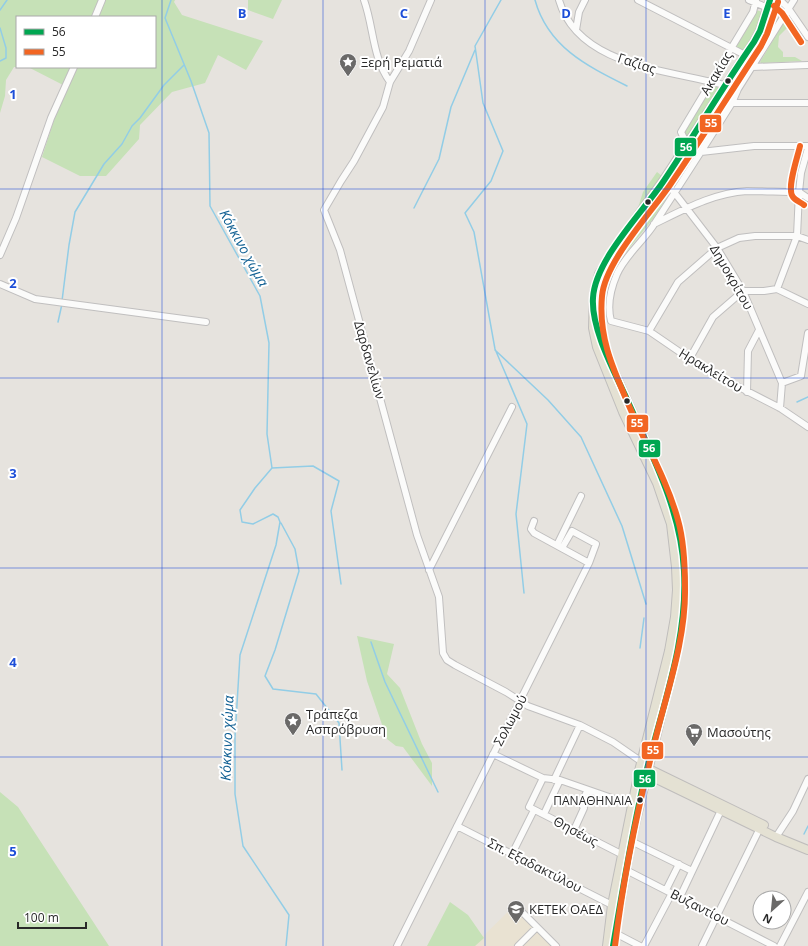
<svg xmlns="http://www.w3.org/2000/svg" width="808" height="946" viewBox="0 0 808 946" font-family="'Open Sans',sans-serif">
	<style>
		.education { fill: #e9e2d2 }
		.green { fill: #c6e1b7 }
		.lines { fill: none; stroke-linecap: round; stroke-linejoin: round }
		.stream { stroke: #92cde6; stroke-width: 1.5 }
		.minor-casing { stroke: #c0bfbf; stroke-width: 8 }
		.major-casing { stroke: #bfbdbc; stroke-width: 10 }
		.minor { stroke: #fbfbfa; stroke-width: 6 }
		.major { stroke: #e4e1d3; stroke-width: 8 }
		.bus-1-casing { stroke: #fff; stroke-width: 9 }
		.bus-2-casing { stroke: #fff; stroke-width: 9 }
		.bus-1 { stroke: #00a651; stroke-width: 6 }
		.bus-2 { stroke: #f26522; stroke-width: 6 }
		.grid { fill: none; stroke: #1d4ed8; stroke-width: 1; stroke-opacity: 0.55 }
		.bus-dot { fill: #282828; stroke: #fff; stroke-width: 1.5 }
		.labels { text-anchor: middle; stroke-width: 4; stroke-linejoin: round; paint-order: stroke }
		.bus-label { font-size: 12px; fill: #282828; stroke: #fff; text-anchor: end }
		.poi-label { font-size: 13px; fill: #282828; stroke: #fff; text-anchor: start }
		.street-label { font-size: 13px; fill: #282828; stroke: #fff }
		.water-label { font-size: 14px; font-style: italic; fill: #116093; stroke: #fff }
		.grid-label { font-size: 13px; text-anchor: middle; font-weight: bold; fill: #1d4ed8; stroke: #fff; stroke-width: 4; stroke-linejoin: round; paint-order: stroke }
		.line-badge { stroke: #fff; stroke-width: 1.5 }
		.badge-label { font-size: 11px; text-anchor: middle; font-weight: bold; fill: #fff }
	</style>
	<rect width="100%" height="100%" fill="#e6e3de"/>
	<!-- education -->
	<path class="education" d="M517,903L559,946H473Z"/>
	<!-- green -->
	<path class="green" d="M0,0H175L174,2L182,15L263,41L246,70L218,55L205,83L172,92L140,125L139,139L106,176H80L42,157L65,86L28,67H155V17H17V67H14L6,80L5,96L0,113Z
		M248,0H282L273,19L248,10Z
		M756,10L763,12C758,25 753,44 741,51L737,49L736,45Z
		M769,15L779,20L737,86L733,85L732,79Z
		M784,22L788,27L779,36L778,47L783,52V57H795L802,61L761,63L760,62Z
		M712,84L719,87L686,139L683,131Z
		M726,89L733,92L677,183L671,184L669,178Z
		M657,172L662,176L637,211L643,192Z
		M664,187L670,192L653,219L626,252L619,248Z
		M357,636L394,644L387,674L400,688L422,744L432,763V786L403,747L396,746L387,739L367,681Z
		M0,792L18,807L109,946H0Z
		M450,902L468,915L484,938L475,946H427Z"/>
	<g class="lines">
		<!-- stream -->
		<path class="stream" d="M171,0L165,18L191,81L209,133L210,206L260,296L269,343L267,434L272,468L255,488L240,510L242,522L253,524L273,514L278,517L280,522L276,545L240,655L235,737V794L243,846L289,915L286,946
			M501,0L475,46L483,103L503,151L491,181L465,213L474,232L495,349L527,424L516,514L524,593
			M535,0C548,47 587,66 627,86
			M0,10L7,0
			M0,28L6,48V58L0,61
			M414,208L439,159L451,107L475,50
			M62,301L69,245L75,212L104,164L122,144L132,126L140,118L164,85L184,65
			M58,322L62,304
			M495,350L548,400L581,437L622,526L646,604
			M797,402L808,397
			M272,468L313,466L339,481L331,511L341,584
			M281,523L295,549L299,571L275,650L265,676L273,689L316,694L339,723L342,770
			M371,642L385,682L438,792
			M640,648L644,618
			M804,834L808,826"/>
		<defs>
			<path id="minor" d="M364,0C374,28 372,57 390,82
				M431,0L409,51L390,82L383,107L354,161L341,181L324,210L340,250L417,535L439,597L443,653L447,660L455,665L506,692L528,706L580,725L613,742L642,762
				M559,0C579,71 681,70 738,89
				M638,0L745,55
				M749,0L768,8
				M780,0L788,8L808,37
				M794,0L738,89L732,103C707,143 681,183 655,223C644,241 626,254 617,274C611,288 607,306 611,321L649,331L706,370L780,408L808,427
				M95,17L102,0
				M576,30L579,12L585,0
				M752,67L808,65
				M732,103H808
				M687,145L681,132L753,12L756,0
				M808,148L801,173L799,192L808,198
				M701,152L754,146H808
				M663,181L674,192L717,248L743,291L782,383L780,408
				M654,224C683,210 713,193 747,191C764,191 782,192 799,192L797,236L777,289
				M0,255L16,218L51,118L74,67
				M0,284L35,299L206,322
				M649,331L678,282L717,248L739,238L755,236H797L808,240
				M690,358L713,317L743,291H764L777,289L808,304
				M782,383L801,376L808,333
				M747,392L748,351L759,330
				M557,545L581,496
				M562,548L572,531L596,544L589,563
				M429,570L512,407
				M493,754L543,778L560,780L632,805
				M543,778L529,807L623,855
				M554,780L580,725
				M544,814L560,780
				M457,826L612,905
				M574,830L584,808L581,803L588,790
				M776,837L793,811L808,779
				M631,841L692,871
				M512,854L534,810
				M626,870L774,946
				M666,890L679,864
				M680,897L723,806
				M518,908L556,946
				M615,933L640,946
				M397,946L589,563L534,533L531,529L534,521
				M518,946L537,927
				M644,946L672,893
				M702,946L761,826
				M780,946L808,892"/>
			<path id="major" d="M596,317L612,367L666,487L678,525L684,570L683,605L675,658L631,841L613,946
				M647,768L764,825
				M642,772L776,837L808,850
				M607,946L612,905L639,771L669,651L675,617L677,590L676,567L671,524L657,483L623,412L597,347L593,328L594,293L599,274L615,247L663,181L754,42L760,31L770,0"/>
		</defs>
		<!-- minor casing -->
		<use href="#minor" class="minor-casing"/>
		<!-- major casing -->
		<use href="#major" class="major-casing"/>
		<!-- minor -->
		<use href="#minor" class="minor"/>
		<!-- major -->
		<use href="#major" class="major"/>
		<defs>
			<path id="bus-1" d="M613,946C623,888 632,830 646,773C662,707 688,640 684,571C681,508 650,452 625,395C613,369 591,328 593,298C595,260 642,213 663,182C694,136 722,88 754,42L760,31L770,0"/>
			<path id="bus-2" d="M774,6L782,13L801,42
				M800,146C798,156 786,189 793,197C795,200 800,202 804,205
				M615,946C623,879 637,811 654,745C666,694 686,640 685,588C685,566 684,541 678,520C667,480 646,445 630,408C614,371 598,338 602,296C605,262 650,214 670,185C701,140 730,93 761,46L767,34L778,2"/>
		</defs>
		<!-- bus-1 casing -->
		<use href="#bus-1" class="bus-1-casing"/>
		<!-- bus-2 casing -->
		<use href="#bus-2" class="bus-2-casing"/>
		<!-- bus-1 -->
		<use href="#bus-1" class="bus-1"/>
		<!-- bus-2 -->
		<use href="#bus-2" class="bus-2"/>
	</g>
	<!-- grid -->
	<path class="grid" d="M162,0V946M323,0V946M485,0V946M646,0V946M0,189H808M0,378H808M0,568H808M0,757H808"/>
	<!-- icons -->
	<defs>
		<symbol id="sight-pin" viewBox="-11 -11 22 30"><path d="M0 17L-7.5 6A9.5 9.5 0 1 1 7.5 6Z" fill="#6a6968" stroke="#fff"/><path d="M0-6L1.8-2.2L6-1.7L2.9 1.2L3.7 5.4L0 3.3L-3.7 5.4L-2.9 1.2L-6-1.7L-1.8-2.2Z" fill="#fff"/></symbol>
		<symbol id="supermarket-pin" viewBox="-11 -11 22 30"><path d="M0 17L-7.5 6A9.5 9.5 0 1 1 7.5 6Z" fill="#6a6968" stroke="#fff"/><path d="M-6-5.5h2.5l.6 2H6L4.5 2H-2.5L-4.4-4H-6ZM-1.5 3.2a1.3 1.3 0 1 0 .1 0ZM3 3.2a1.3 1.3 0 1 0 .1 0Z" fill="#fff"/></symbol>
		<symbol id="school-pin" viewBox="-11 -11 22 30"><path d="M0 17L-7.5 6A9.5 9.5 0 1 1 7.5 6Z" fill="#6a6968" stroke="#fff"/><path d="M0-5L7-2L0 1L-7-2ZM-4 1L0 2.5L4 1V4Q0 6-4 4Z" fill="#fff"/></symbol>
	</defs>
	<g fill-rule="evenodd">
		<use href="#sight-pin" x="338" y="52" width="20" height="27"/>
		<use href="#sight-pin" x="283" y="711" width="20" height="27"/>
		<use href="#supermarket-pin" x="684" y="722" width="20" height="27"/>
		<use href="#school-pin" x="506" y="899" width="20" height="27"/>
	</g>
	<!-- markers -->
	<g class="bus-dot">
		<circle cx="728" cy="81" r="3.5"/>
		<circle cx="648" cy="202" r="3.5"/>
		<circle cx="627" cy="401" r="3.5"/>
		<circle cx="640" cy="800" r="3.5"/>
	</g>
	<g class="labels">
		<!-- bus labels -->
		<g class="bus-label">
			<text x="632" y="805">ΠΑΝΑΘΗΝΑΙΑ</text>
		</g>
		<!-- poi labels -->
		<g class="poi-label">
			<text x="361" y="67">Ξερή Ρεματιά</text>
			<text x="306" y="719">Τράπεζα<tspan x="306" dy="15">Ασπρόβρυση</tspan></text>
			<text x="707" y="737">Μασούτης</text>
			<text x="529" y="914">ΚΕΤΕΚ ΟΑΕΔ</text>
		</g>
		<!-- street labels -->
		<g class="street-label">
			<text transform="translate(637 63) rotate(18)" y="5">Γαζίας</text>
			<text transform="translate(716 73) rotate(-59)" y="5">Ακακίας</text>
			<text transform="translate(732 277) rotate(60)" y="5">Δημοκρίτου</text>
			<text transform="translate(370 360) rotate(74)" y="5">Δαρδανελίων</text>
			<text transform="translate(711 370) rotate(31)" y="5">Ηρακλείτου</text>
			<text transform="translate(510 720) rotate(-62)" y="5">Σολωμού</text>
			<text transform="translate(576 831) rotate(28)" y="5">Θησέως</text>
			<text transform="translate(535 865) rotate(27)" y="5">Σπ. Εξαδακτύλου</text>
			<text transform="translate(700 907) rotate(27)" y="5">Βυζαντίου</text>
		</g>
		<!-- water labels -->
		<g class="water-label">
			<text transform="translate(244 248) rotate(61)" y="5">Κόκκινο χώμα</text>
			<text transform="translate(227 738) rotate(-88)" y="5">Κόκκινο χώμα</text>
		</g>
	</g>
	<g class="grid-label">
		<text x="242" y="18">B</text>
		<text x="404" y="18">C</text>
		<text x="566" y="18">D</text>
		<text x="727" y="18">E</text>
		<text x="13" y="99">1</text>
		<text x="13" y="288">2</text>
		<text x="13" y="478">3</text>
		<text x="13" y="667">4</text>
		<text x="13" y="856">5</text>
	</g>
	<g class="line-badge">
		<rect x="699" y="114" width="23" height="19" rx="4" fill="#f26522"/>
		<rect x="674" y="137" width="23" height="20" rx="4" fill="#00a651"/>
		<rect x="626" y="414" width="23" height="19" rx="4" fill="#f26522"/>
		<rect x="638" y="439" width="23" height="19" rx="4" fill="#00a651"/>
		<rect x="641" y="741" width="23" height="19" rx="4" fill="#f26522"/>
		<rect x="633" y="769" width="23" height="19" rx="4" fill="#00a651"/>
	</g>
	<g class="badge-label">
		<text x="711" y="127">55</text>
		<text x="686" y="151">56</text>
		<text x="637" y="427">55</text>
		<text x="649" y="452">56</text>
		<text x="653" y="754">55</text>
		<text x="645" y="783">56</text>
	</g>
	<!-- legend -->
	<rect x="16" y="16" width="140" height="52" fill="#ffffff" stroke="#a9a9a9"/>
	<rect x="24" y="29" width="20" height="6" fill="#00a651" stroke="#a9a9a9"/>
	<text x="52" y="36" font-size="12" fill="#282828">56</text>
	<rect x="24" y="49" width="20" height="6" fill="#f26522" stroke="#a9a9a9"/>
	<text x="52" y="56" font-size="12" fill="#282828">55</text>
	<!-- north arrow -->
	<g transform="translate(772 910) rotate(207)"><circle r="19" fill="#ffffff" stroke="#a9a9a9"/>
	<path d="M0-3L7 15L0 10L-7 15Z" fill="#6a6968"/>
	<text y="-6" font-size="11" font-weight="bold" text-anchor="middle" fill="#282828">N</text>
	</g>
	<!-- scale -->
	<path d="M18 922v6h68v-6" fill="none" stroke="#282828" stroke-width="2"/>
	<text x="24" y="922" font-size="12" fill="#282828" stroke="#ffffff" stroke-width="3" paint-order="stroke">100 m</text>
</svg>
